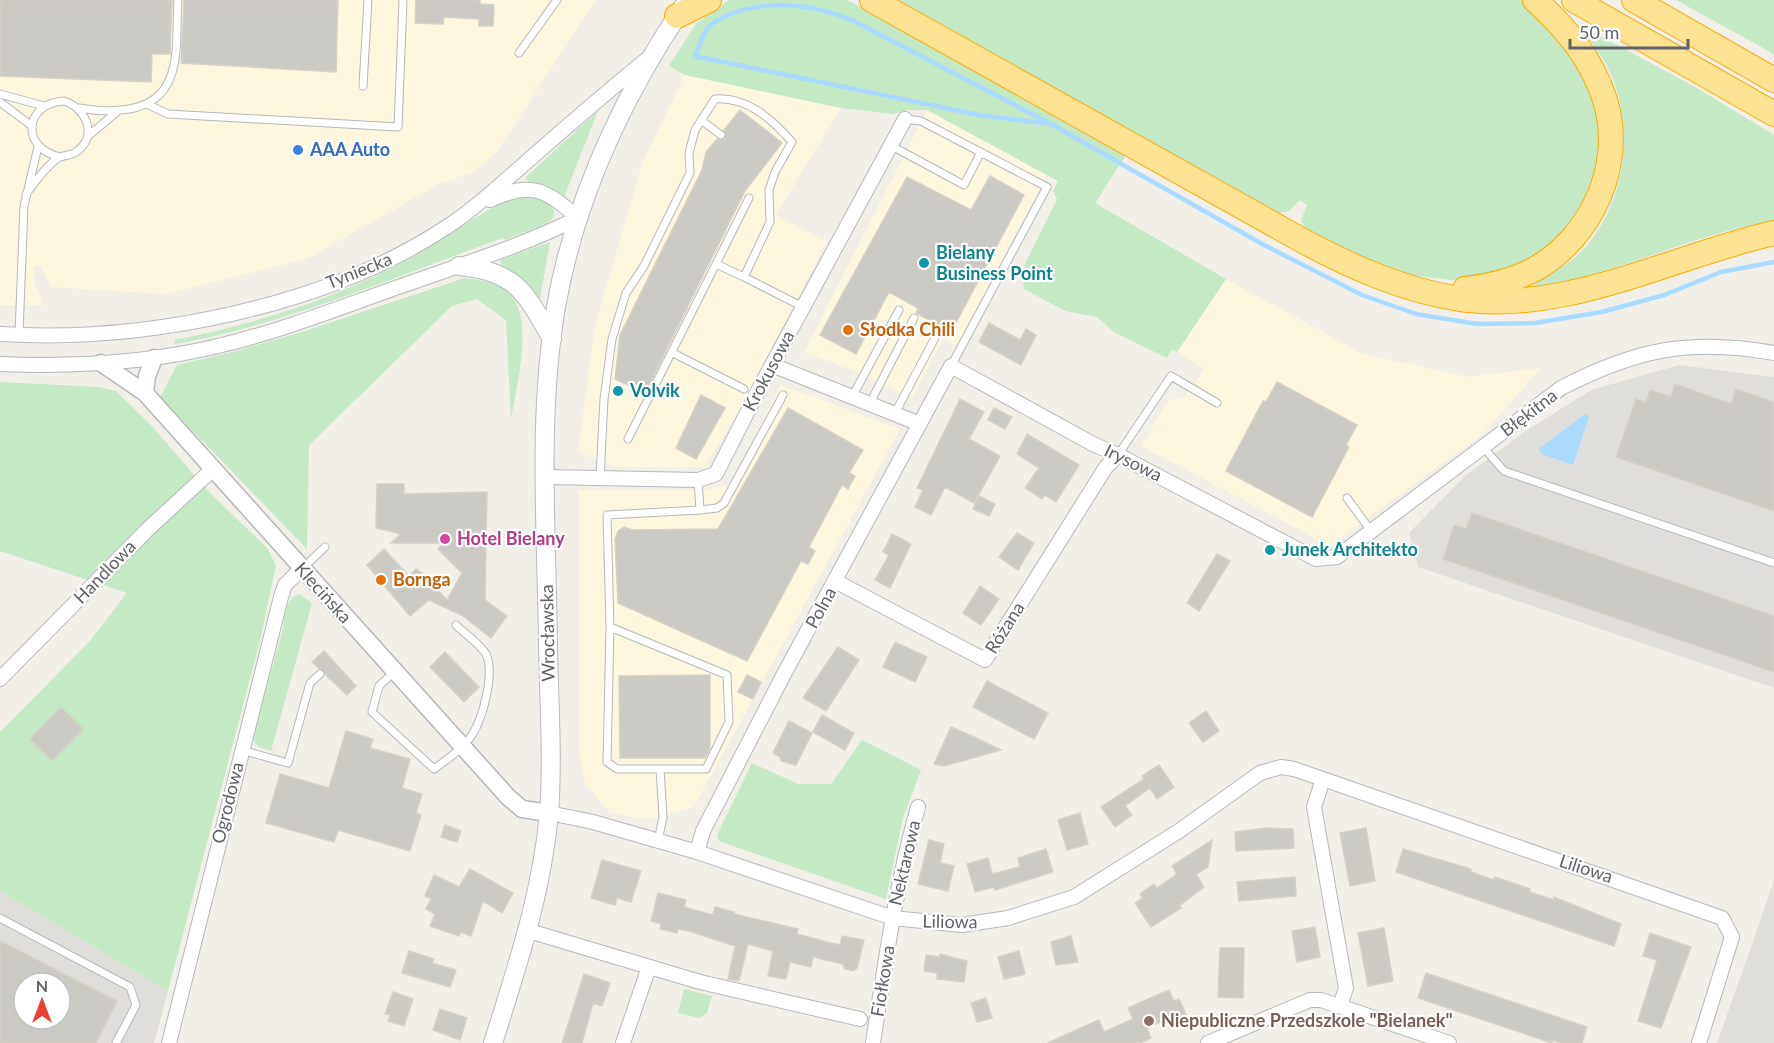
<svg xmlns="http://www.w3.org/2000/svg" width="1774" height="1043" viewBox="0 0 1774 1043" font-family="Lato,sans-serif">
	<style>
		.commercial { fill: #fef7e0 }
		.industrial { fill: #e0deda; fill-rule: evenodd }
		.green { fill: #c5e8c5 }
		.water { fill: #aadaff }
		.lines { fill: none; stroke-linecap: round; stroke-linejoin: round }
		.stream { stroke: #aadaff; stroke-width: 4.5 }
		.building { fill: #cccac5; stroke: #d6d1c6; stroke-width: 1.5; fill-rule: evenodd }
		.service-casing { stroke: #b5b8bc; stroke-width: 9 }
		.minor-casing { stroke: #b5b8bc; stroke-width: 16 }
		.tertiary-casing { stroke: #b5b8bc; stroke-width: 19 }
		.secondary-casing { stroke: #b6babf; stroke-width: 20 }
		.motorway-casing { stroke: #f9ab00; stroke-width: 26 }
		.service { stroke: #fff; stroke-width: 7 }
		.minor { stroke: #fff; stroke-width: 14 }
		.tertiary { stroke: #fff; stroke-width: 16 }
		.secondary { stroke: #fff; stroke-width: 18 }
		.motorway { stroke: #fde293; stroke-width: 24 }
		.shop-dot { fill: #3f7fe0; stroke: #fff; stroke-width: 2 }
		.culture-dot { fill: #0f9aa8; stroke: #fff; stroke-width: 2 }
		.food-dot { fill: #e8710a; stroke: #fff; stroke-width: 2 }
		.hotel-dot { fill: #d1479c; stroke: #fff; stroke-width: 2 }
		.education-dot { fill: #8d6e63; stroke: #fff; stroke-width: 2 }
		.labels { text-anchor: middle; stroke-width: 4.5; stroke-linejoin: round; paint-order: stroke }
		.shop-label { font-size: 18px; font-weight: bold; fill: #366cbe; stroke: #fff; text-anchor: start }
		.culture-label { font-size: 18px; font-weight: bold; fill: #0d838f; stroke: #fff; text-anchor: start }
		.street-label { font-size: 18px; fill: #5f6368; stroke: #fff }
		.food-label { font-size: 18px; font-weight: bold; fill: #c56008; stroke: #fff; text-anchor: start }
		.hotel-label { font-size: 18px; font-weight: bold; fill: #b23c85; stroke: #fff; text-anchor: start }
		.education-label { font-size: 18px; font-weight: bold; fill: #785e54; stroke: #fff; text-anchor: start }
	</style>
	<rect width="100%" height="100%" fill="#f1efe8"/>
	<!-- commercial -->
	<path class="commercial" d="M0,0H596L496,153L473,172L441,183L307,259L167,294L51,287L40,266H35L34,282L44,305H0Z
		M685,75L841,108L776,215L827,241L743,404L705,467H616L578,452L595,325L643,161Z
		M927,110L1047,175L956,346L943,339L912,399L857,372L804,352Z
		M1226,279L1363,354L1468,377L1541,368L1483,434L1330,546L1141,446L1169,400L1184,398L1204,369L1177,352Z
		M781,385L900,429L694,807L648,819L610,813L584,782L579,750V490H706L723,485L729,488Z"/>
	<!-- industrial -->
	<path class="industrial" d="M1679,365L1774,377V688L1418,567L1409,533L1466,475L1526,431L1591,390Z
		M1774,880V1043H1717L1757,930Z
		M0,891L168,991L154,1043H0ZM24,983H60V1019H24Z"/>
	<!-- green -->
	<path class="green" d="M729,0H847L884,18L1126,155L1095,203L1226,279L1177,352L1172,349L1167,358L1114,332L1097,317L1065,311L1024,289L1022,270L1057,199L1053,191L1058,181L927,110H908L893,114L841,108L685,75L669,66L696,24Z
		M899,0H1522L1559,34L1599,101V175L1573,227L1519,269L1460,281L1409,275L1363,259L1307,230L1301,221L1307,205L1300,200L1288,212L1276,213Z
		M1676,0H1774V55L1765,49Z
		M1578,24L1697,88L1774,135V221C1691,234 1615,276 1532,287C1543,275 1566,267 1580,253C1623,209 1636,135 1612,77C1606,63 1598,50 1588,38C1585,33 1579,28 1578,24Z
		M598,111L564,197L526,180L527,176Z
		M517,195C531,197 545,198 554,210L553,218L546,224L504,240L503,238C396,276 288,324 175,344L174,340C257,324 337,298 411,258C447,238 480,212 517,195Z
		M550,242L540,298L537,299L524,279L502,265L500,260Z
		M465,278C478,280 489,281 501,287C539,307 516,386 511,420L506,320L477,299L452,306L309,445L307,549L160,397L177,365L232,352L305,331Z
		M0,382L100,387L116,391L150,424L209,492L267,548L276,565L261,637L168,991L0,891V732L89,642L127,593L0,551Z
		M299,594L312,603L271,751L259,747L252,739L268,669H272L283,629L285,605L288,606L291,598Z
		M862,740L921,770L903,818L886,899L719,841L717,835L752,763L798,784H831Z
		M684,989L712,996L707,1013L699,1018L678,1013Z"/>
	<!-- water -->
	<path class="water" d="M1585,414L1589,417L1573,465L1542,454L1539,449Z"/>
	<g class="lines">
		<!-- stream -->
		<path class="stream" d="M1051,124L979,115L695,56C699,47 703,33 709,26C717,19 729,15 739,11C779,0 813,5 852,20L1051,124L1264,245L1362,295L1416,314L1477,324L1535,323L1602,312L1664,295L1721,272L1774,262"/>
	</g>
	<!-- building -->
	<path class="building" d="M0,0H172L170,54H152L151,82L0,76Z
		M184,0H338L336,72L181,63Z
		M416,0H480V4L494,5L493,26H479V19L444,17L443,24L415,23Z
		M740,110L782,143L745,191L645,393L615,379L620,335L702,170L706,152L717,139H725L724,130Z
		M990,176L1024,195L951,332L916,313L918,308L889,292L856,354L820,335L907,177L971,210Z
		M989,323L1020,340L1026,329L1036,335L1021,365L979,342Z
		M1277,382L1357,425L1346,445L1349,447L1312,517L1226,471L1263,401L1266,402Z
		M1675,384L1731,404L1736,389L1774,402V511L1616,457L1636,399L1646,403L1650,390L1671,397Z
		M701,395L725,408L696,459L676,448Z
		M960,399L984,412L969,439L1000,456L974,503L945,487L931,515L915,507L923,490L917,488Z
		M788,408L863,450L849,473L855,476L848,489L842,485L809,547L815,551L808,564L801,561L747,661L618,603L615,539L618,531L624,527L632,530L718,529Z
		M994,408L1012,417L1005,429L988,420Z
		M1027,434L1079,465L1056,502L1045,495L1042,499L1025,488L1039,468L1017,454Z
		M377,484H404V494L487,492L485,600L507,616L491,638L463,616L429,600L410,616L367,565L384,549L409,576L416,569L422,573L447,600L462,573L438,549L444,543H391L401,534L376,528Z
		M979,496L995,504L989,516L973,509Z
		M1472,513L1774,616V672L1443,559L1454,525L1466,529Z
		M1017,533L1034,543L1018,570L999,557Z
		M892,534L911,544L890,588L875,580L889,555L883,552Z
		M1217,554L1230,561L1199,611L1187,603Z
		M980,586L999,599L981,625L963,613Z
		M895,642L927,657L915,682L883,667Z
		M838,647L859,660L826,711L803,698Z
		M324,651L356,686L347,695L312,662Z
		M445,652L479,687L464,702L430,667Z
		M710,675V748L705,758H620L619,676Z
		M747,675L761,682L753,699L738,692Z
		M987,681L1048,713L1034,739L973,707Z
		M61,707L83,729L52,761L30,739Z
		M1206,711L1219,731L1203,742L1189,723Z
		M822,715L854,733L845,750L813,732Z
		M789,721L812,733L796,765L781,761L780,757L773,753Z
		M951,727L974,737L1001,750L944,766L934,764Z
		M346,731L373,739L370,748L410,759L402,788L422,794L416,813L421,815L410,851L338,830L334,842L266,823L280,774L329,788Z
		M1159,765L1174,787L1157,799L1150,788L1125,806L1132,815L1115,827L1101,807L1144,779L1142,776Z
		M1080,813L1088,844L1067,850L1058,820Z
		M445,825L461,831L457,842L441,837Z
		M1266,828L1293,829L1294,848L1236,851L1235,832Z
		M1366,828L1375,881L1350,886L1340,833Z
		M929,840L944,844L940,863L954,866L948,891L918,884Z
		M1212,840L1208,867L1196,874L1204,887L1179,906L1181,908L1151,927L1135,903L1143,898L1140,894L1154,884L1157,888L1177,874L1172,866Z
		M1046,849L1053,872L995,890L994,887L975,892L967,864L988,858L992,874L1020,867L1018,858Z
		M1403,849L1471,869V872L1494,880L1495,877L1530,889V892L1554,900V897L1621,924L1614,946L1396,872Z
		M602,860L641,871L631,902L617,898L615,905L591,898Z
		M470,869L513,893L502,913L483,901L471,936L461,932L459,936L430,926L435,914L426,909L431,899L425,896L434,875L459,887Z
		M1295,877L1296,896L1239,901L1237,882Z
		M658,893L686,900L684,907L713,915L715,907L734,912V914L798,929L797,934L827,942L840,945L842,936L864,940L857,968L853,971L845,969L843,964L813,957L811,967L790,962L786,979L768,976L773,951L748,944L739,981L728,979L735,946L689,931L678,929L677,933L660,929L661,924L651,921Z
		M1315,927L1320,957L1297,962L1292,931Z
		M1384,928L1393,981L1368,986L1358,933Z
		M1650,933L1691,947L1661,1028L1638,1021L1657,960L1643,956Z
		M1071,936L1078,962L1056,965L1051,942Z
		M0,941L117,1001L96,1043H0ZM24,983H60V1019H24Z
		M1220,948H1244L1243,998L1218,997Z
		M409,951L434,959L432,963L456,970L450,987L402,973Z
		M1019,951L1025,974L1004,979L998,957Z
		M940,954L967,961L964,982L937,979V973L924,971L926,955L940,957Z
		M1426,973L1587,1027L1582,1043H1562L1552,1040V1043L1418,998Z
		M584,974L610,983L602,1006L593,1003L582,1043H562Z
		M1169,990L1174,1001L1179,999L1189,1021L1176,1027L1171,1017L1147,1028L1151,1038L1140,1043H1047L1099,1020L1104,1032L1133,1019L1128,1008Z
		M393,992L413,999L404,1026L388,1021L390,1015L385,1014Z
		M986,998L992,1018L977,1022L971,1003Z
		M440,1009L467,1018L460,1040L433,1030Z"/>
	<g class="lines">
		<defs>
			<path id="service" d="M519,53L557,0
				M363,86L368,0
				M0,94L44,106
				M0,102L32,126
				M149,105L168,114L398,127L403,0
				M79,108C96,111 112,112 129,109C185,100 175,44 178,0
				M905,119L921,121L1047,187L951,366
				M701,120L721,135
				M88,136L118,111
				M890,145L964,185L981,152
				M26,194C35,182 45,167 58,158C63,155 70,156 76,152C99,136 86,108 64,101C24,103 20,148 60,157
				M716,264L749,198
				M744,277L803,307
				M19,334L24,206L38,147
				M673,353L744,389
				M852,397L899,310
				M870,403L914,318
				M895,413L936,336
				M1483,447L1504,471L1774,563
				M1118,455L1171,376L1217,403
				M600,477L604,399L612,339L626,293L644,266L690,173L689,153L695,130L715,99C747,97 771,118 792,142L775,172L769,190L770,222L744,277L716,264L628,439
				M1347,498L1371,531
				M700,510L717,508L724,503L783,395
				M303,568L325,547
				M610,627L727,675L729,722L706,769H617L607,762Z
				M610,627L607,515L700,510L698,480
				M394,672L379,686L372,712L434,769C448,759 462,749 472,735C483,718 495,673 486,654C480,644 465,634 456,625
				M241,750L288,763L310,683L320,674
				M658,841L663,817L660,769
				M0,918L130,987L136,1005L116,1043"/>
			<path id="minor" d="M0,334C144,343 327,307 448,226C473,210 493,191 515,172C558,134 602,96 646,60
				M0,364C74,367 150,363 222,345C284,330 344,306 404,285C463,264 522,246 578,218C545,189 532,181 490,200
				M772,365L920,424
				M546,477L698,480L716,474L761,385L905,119
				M835,581L985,660L1106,467L1118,455
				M0,679L148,529L213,469
				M1323,779L1314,807L1346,988L1340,1006
				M549,813L593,822L697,852L893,918L962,925L1008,918L1074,897L1179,831L1260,773L1281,767L1294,769L1722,918L1732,937L1699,1043
				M697,852L703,831L784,674L951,366L1093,444L1118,455L1316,559L1337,557L1561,388C1636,349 1691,338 1774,353
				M529,931L700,982L860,1019
				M169,1043L281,597L285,585L301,569
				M623,1043L649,967
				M873,1043C885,964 896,884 918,807
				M1208,1043L1310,1000H1321L1449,1043"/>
			<path id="tertiary" d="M101,363L145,393L508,797L522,809L549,813
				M145,393L147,376L154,358"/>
			<path id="secondary" d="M459,266C516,271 525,292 552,339
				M493,1043C517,967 542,893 549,813C553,758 549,701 548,646C547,534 537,418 556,307C575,198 622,98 683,7"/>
			<path id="motorway" d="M872,0L1305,242C1352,267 1401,289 1454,298C1560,317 1672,256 1774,233
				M1574,0L1774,114
				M1634,0L1774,80
				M677,16L709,0
				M1465,289C1490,286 1513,281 1535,269C1592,237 1625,164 1605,100C1592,59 1566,28 1535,0"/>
		</defs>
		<!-- service casing -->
		<use href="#service" class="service-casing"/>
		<!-- minor casing -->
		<use href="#minor" class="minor-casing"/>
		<!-- tertiary casing -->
		<use href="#tertiary" class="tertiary-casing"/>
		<!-- secondary casing -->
		<use href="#secondary" class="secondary-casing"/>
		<!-- motorway casing -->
		<use href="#motorway" class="motorway-casing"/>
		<!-- service -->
		<use href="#service" class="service"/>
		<!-- minor -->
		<use href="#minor" class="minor"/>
		<!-- tertiary -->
		<use href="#tertiary" class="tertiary"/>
		<!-- secondary -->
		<use href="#secondary" class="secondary"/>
		<!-- motorway -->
		<use href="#motorway" class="motorway"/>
	</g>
	<!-- markers -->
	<circle class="shop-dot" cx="298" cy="150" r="6"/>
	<g class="culture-dot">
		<circle cx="924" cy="263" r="6"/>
		<circle cx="618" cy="391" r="6"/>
		<circle cx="1270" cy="550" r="6"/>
	</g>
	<g class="food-dot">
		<circle cx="848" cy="330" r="6"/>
		<circle cx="381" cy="580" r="6"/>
	</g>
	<circle class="hotel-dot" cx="445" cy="539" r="6"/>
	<circle class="education-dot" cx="1149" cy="1021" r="6"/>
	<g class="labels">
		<!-- shop labels -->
		<g class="shop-label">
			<text x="310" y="156">AAA Auto</text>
		</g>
		<!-- culture labels -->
		<g class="culture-label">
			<text x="936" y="259">Bielany<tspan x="936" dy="21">Business Point</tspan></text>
			<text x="630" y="397">Volvik</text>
			<text x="1282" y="556">Junek Architekto</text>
		</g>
		<!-- street labels -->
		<g class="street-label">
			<text transform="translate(359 271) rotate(-22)" y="6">Tyniecka</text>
			<text transform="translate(769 371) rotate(-62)" y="6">Krokusowa</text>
			<text transform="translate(1529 413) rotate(-37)" y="6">Błękitna</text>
			<text transform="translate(1133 463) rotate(26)" y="6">Irysowa</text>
			<text transform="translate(105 572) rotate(-46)" y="6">Handlowa</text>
			<text transform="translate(323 593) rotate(48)" y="6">Klecińska</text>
			<text transform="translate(821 608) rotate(-61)" y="6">Polna</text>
			<text transform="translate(1005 628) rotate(-58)" y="6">Różana</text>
			<text transform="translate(548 633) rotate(-91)" y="6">Wrocławska</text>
			<text transform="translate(228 803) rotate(-76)" y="6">Ogrodowa</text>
			<text transform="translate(905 863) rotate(-77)" y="6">Nektarowa</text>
			<text transform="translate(1586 869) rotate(18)" y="6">Liliowa</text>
			<text transform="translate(950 922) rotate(1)" y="6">Liliowa</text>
			<text transform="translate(883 981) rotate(-81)" y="6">Fiołkowa</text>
		</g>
		<!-- food labels -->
		<g class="food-label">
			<text x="860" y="336">Słodka Chili</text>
			<text x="393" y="586">Bornga</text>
		</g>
		<!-- hotel labels -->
		<g class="hotel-label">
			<text x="457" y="545">Hotel Bielany</text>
		</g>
		<!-- education labels -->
		<g class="education-label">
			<text x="1161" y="1027">Niepubliczne Przedszkole "Bielanek"</text>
		</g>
	</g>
	<!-- north arrow -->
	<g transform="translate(42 1001)"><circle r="28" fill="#ffffff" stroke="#bfc1c3" stroke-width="1.5"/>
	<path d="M0-4.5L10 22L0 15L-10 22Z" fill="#ea4335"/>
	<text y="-9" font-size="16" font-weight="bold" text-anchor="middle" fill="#5f6368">N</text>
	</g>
	<!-- scale -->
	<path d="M1570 39v9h118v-9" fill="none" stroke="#5f6368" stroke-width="3"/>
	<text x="1579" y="39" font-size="18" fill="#5f6368" stroke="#ffffff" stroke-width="4.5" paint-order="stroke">50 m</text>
</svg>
